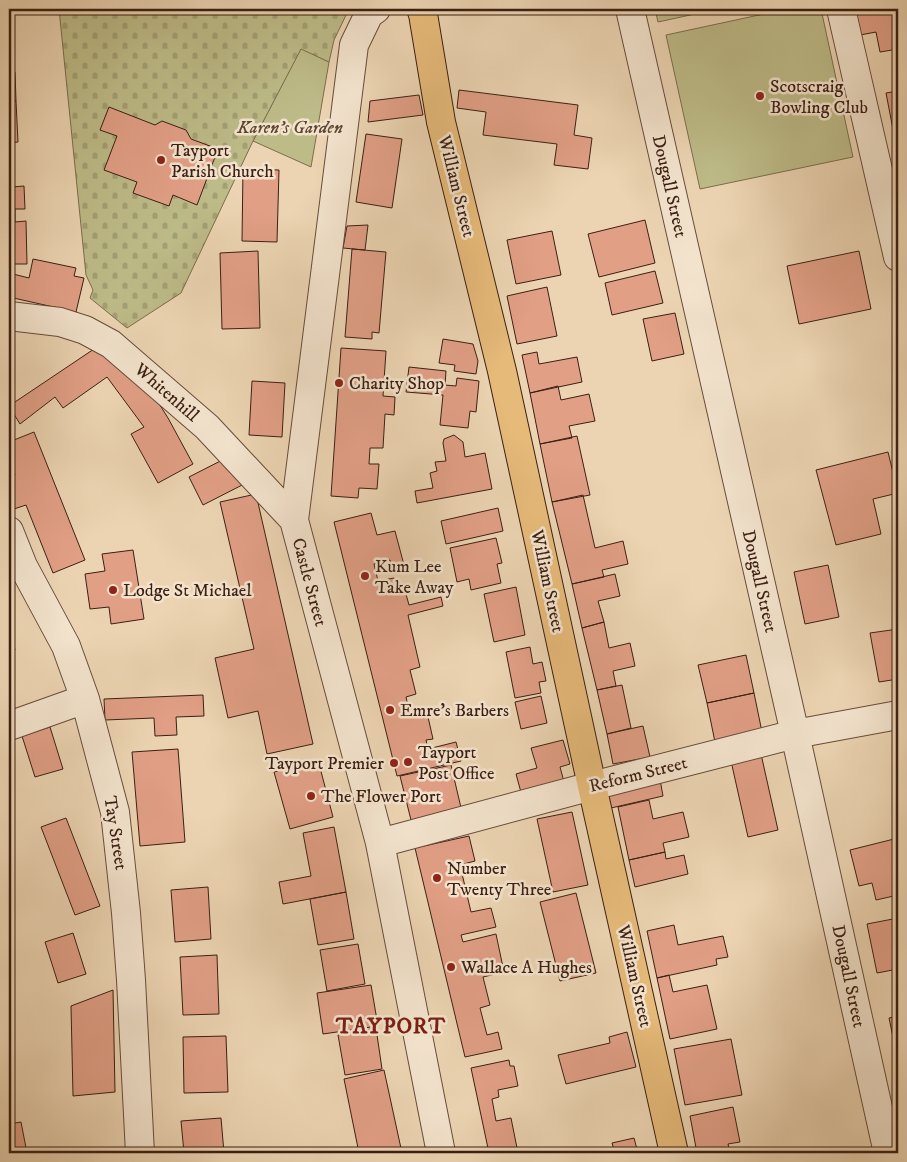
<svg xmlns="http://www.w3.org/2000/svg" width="907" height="1162" viewBox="0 0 907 1162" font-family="'IM FELL DW Pica',serif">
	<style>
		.green { fill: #bdbb88; stroke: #7c6d4e }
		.cemetery { fill: url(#cemetery-stones); stroke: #7c6d4e }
		.building { fill: #e19f86; stroke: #3b1f13 }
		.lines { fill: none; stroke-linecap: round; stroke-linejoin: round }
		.minor-casing { stroke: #674c3b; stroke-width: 30 }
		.major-casing { stroke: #3b1f13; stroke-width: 30 }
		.minor { stroke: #f3e3cd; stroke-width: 28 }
		.major { stroke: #e6ba79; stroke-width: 28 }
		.poi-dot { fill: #8f2418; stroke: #f3e3cd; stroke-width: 2 }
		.labels { text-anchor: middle; stroke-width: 5; stroke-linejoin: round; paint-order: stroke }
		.poi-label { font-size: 18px; fill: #3b1f13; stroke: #f3e3cd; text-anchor: start }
		.park-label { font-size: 18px; font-style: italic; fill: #5c4630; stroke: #f3e3cd }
		.street-label { font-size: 18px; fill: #3b1f13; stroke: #f3e3cd }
		.district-label { font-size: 22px; font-weight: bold; letter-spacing: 1px; fill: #7a1f14; stroke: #f3e3cd }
	</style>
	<defs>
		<pattern id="cemetery-stones" width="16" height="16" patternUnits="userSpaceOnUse" patternTransform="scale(1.25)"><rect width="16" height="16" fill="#bdbb88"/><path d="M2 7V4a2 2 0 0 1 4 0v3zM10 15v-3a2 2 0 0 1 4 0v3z" fill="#a3a074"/></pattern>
	</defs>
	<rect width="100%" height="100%" fill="#ecd4b2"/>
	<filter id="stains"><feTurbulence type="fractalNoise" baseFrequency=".004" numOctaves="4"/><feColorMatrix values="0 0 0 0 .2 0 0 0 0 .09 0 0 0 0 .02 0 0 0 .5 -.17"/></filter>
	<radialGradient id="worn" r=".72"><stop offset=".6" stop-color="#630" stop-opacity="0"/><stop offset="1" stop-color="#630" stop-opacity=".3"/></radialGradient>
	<!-- green -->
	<path class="green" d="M655,9H718L658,22Z
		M787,9H821L853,157L700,189L666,35Z
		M301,48L329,62L311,167L253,141Z"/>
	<!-- cemetery -->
	<path class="cemetery" d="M59,9H349L334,40L329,62L301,49L253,141L181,293L127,328L90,298L93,290L86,275Z"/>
	<!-- building -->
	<path class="building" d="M855,9H898V30L896,31L898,49L880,52L876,32L860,35Z
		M9,72H15L16,101H9Z
		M459,90L578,105L574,135L592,138L588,169L554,165L557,144L483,135L486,112L457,108Z
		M898,91V140H895L886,93Z
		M419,95L423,115L368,122L370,101Z
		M9,101H16L18,142L9,143Z
		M109,107L155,125L162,121L186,130L191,139L218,149L197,205L173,195L169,206L133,193L137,182L104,170L117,136L100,130Z
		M366,134L402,139L392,208L356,202Z
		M9,148H10L12,187L24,186L25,209H15V222L26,221L27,264H9Z
		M243,169L279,170L277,242L242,241Z
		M645,220L655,263L599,277L588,234Z
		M368,225L365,250L343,248L347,226Z
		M552,231L561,275L516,284L507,240Z
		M352,249L386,252L379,333L372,332V339L345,337Z
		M258,251L260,328L222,329L220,253Z
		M859,251L871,309L799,324L787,266Z
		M33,259L76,268L74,276L84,278L76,312L9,297V273L29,278Z
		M655,271L663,303L612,315L605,283Z
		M547,287L557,336L517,344L507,296Z
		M675,313L684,354L652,361L643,319Z
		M443,339L473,344L478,361L476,374L454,371L455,365L439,363Z
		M97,347L136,367L168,418L193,464L158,483L131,434L144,427L107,377L63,408L55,397L20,424L9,406Z
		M341,348L386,351L383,396L395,397L394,415L385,414L383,448H370L369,464H379L377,489L359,488L358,498L331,496Z
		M537,352L539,364L577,357L582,382L530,393L522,355Z
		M409,367L446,371L445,385L456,386L457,378L479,381L476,412L470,411L468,428L440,425L443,395L406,392Z
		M252,381L285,383L282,437L249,435Z
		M558,386L561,400L589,394L595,421L569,426L572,438L540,444L530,393Z
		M34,432L85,560L53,573L26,505L11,510L9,505V477L15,475L9,459V442Z
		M454,435L463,442L465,457L485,453L492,489L417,503L415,491L433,488L430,473L437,471L435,462L446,461L443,443L444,439Z
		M577,436L590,495L552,502L540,444Z
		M888,452L898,493L873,499L881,534L836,545L816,470Z
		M236,453L250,481L203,505L189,477Z
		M256,494L313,744L267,754L258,711L228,718L215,658L254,649L220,502Z
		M583,495L595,548L623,541L628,564L602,570L604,577L572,584L552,502Z
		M498,508L503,531L446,544L441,521Z
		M371,513L377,535L395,531L404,565L392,569L390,560L374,564L378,581L394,578L397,589L404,587L409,605L441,597L443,606L408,615L420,667L410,670L416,694L406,697L409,710L420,707L423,718L428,717L433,739L426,740L428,749L456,742L461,761L397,776L334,522Z
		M496,538L502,563L497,564L501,583L471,590L469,579L457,582L450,548Z
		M133,550L144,619L111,624L109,607L90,609L85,574L105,571L102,554Z
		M828,565L839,617L805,624L794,572Z
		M615,574L620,596L598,601L604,622L582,628L572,584Z
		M516,587L525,635L494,642L484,594Z
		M604,622L609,648L630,643L635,666L613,671L616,686L597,690L582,628Z
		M9,628L15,650L9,652Z
		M898,629V679L879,682L870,633Z
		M530,647L533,664L542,662L546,681L539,682L541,693L515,698L506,652Z
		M746,655L754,693L707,703L698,665Z
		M622,685L631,728L607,734L597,690Z
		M754,693L762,732L715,742L707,703Z
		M203,695L204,716L176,717L177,735L155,736L154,718L105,720L104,699Z
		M541,696L547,723L521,729L515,702Z
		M643,726L650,757L613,764L607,734Z
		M50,727L63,769L35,777L22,736Z
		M563,740L570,764L560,767L566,789L522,796L516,774L537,768L531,748Z
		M178,749L185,842L140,846L132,752Z
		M761,754L778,830L748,837L731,761Z
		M318,760L333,817L290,829L274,772Z
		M451,765L462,812L412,824L400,776Z
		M659,774L663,796L611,808L606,786Z
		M649,800L653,819L683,812L689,837L663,843L665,852L629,860L618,807Z
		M572,812L588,885L553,892L537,819Z
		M66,818L100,906L75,915L41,827Z
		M334,827L346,892L283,904L279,882L311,876L303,833Z
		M469,836L475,861L460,865L471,912L491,908L496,927L461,935L463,942L496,934L504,972L483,977L490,1005L480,1008L487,1035L498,1032L502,1049L465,1057L415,848Z
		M898,838V877H896L898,895L876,900L872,883L859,886L850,850Z
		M665,852L666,859L684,855L688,874L635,887L629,860Z
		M208,887L211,939L175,942L171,890Z
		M346,892L354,939L318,945L310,899Z
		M576,893L596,973L560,981L540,902Z
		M898,918V969L877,973L867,924Z
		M674,925L678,945L723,936L728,957L716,959L717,965L657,978L647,931Z
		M73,933L86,974L58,983L45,942Z
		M358,944L365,984L327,991L320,950Z
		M217,955L219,1014L183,1015L180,957Z
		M669,975L673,992L707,985L717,1029L670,1039L657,978Z
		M371,985L378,1026L323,1034L317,993Z
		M113,990L115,1092L73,1096L71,1006Z
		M898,1016V1047H895L889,1018Z
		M376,1028L382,1069L345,1075L338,1035Z
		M627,1032L636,1067L566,1084L558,1055L610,1043L609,1037Z
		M226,1036L228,1092L184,1093L183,1037Z
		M731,1039L742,1095L685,1105L674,1049Z
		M509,1060L510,1066H514L518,1086L498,1090L499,1097L492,1099L496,1121L511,1118L518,1153H489L471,1068Z
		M384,1070L402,1153H359L344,1079Z
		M733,1107L740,1142L728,1144L730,1153H697L690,1116Z
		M221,1118L224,1153H184L181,1121Z
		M21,1122L27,1153H9V1124Z
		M634,1138L638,1153H615L612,1143Z"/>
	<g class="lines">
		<defs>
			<path id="minor" d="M376,9L369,14L354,45L294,520L380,843L441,1153
				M630,9L795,734L888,1153
				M841,9L898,257
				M9,316L60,322L85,330L111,344L207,427L294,520
				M9,531L23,566L66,646L85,699L115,812L126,913L131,980L140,1153
				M9,726L85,699
				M380,843L592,786L795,734L898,715"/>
			<path id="major" d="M421,9L423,14L441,122L502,371L592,786L674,1153"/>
		</defs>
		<!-- minor casing -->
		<use href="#minor" class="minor-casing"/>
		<!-- major casing -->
		<use href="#major" class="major-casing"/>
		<!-- minor -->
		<use href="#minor" class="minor"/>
		<!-- major -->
		<use href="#major" class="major"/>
	</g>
	<!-- markers -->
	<g class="poi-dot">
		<circle cx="760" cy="96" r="5"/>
		<circle cx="161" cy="160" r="5"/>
		<circle cx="339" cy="383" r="5"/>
		<circle cx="365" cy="576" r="5"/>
		<circle cx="113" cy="590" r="5"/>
		<circle cx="390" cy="710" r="5"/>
		<circle cx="408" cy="762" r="5"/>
		<circle cx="394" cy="763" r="5"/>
		<circle cx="311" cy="796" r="5"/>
		<circle cx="437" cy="878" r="5"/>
		<circle cx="451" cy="967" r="5"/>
	</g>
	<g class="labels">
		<!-- poi labels -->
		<g class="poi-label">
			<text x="770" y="92">Scotscraig<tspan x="770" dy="21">Bowling Club</tspan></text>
			<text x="171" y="156">Tayport<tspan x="171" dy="21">Parish Church</tspan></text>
			<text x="349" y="389">Charity Shop</text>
			<text x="375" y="572">Kum Lee<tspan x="375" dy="21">Take Away</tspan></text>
			<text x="123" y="596">Lodge St Michael</text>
			<text x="400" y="716">Emre's Barbers</text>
			<text x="418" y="758">Tayport<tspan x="418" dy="21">Post Office</tspan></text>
			<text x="384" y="769" text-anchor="end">Tayport Premier</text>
			<text x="321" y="802">The Flower Port</text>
			<text x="447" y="874">Number<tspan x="447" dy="21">Twenty Three</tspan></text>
			<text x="461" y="973">Wallace A Hughes</text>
		</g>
		<!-- park labels -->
		<g class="park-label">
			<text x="290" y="133">Karen's Garden</text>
		</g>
		<!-- street labels -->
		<g class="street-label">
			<text transform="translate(457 186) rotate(76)" y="6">William Street</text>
			<text transform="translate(670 186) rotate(77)" y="6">Dougall Street</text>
			<text transform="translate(167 392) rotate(41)" y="6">Whitenhill</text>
			<text transform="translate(548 581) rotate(78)" y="6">William Street</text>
			<text transform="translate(760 581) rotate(77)" y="6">Dougall Street</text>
			<text transform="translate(310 582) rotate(75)" y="6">Castle Street</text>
			<text transform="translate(638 774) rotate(-14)" y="6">Reform Street</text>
			<text transform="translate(116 833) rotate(81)" y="6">Tay Street</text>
			<text transform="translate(635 976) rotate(77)" y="6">William Street</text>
			<text transform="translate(849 976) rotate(78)" y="6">Dougall Street</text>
		</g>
		<!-- district labels -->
		<g class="district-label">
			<text x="391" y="1033">TAYPORT</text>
		</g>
	</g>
	<!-- margin -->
	<rect width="907" height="1162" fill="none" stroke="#ecd4b2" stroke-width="30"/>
	<rect x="10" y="10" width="887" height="1142" fill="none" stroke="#3b1f13" stroke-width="2.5"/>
	<rect x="15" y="15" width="877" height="1132" fill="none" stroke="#3b1f13"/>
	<rect width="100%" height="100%" filter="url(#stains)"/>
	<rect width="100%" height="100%" fill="url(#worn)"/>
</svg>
